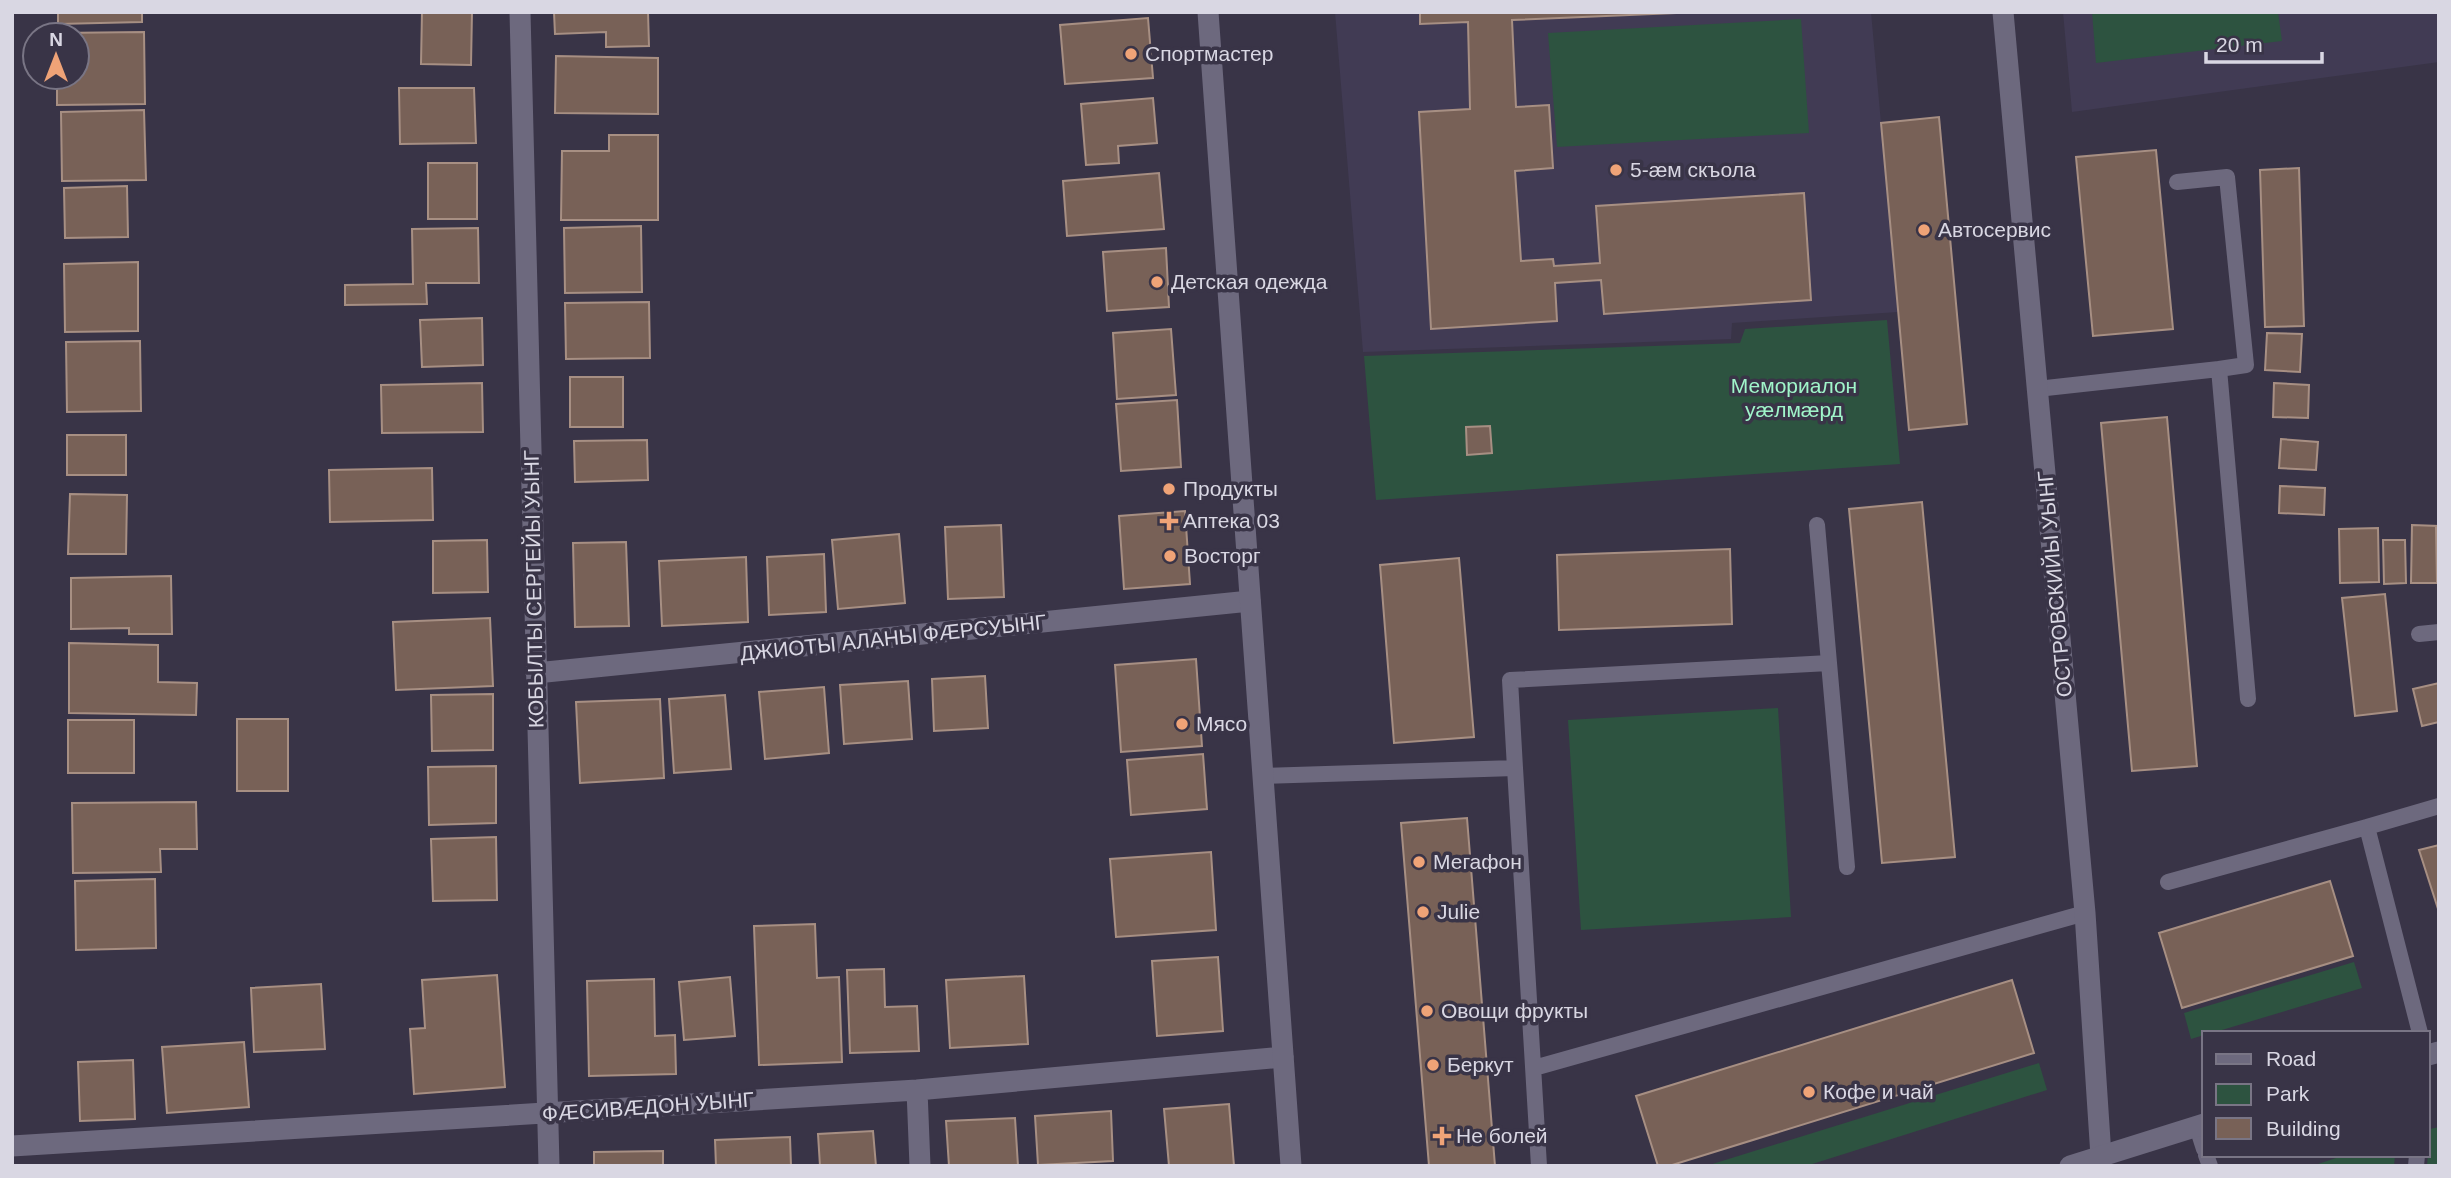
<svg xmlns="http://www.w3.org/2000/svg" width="2451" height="1178" viewBox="0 0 2451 1178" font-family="Helvetica,sans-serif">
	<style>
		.built { fill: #413b54 }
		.green { fill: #2d5340 }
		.building { fill: #786157; stroke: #a78f83; stroke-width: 2 }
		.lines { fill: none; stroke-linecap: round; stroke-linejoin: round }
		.lane { stroke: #6d697e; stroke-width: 16 }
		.street { stroke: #6d697e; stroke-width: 21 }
		.secondary { stroke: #6d697e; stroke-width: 21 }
		.poi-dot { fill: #efa377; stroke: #393447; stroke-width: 2.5 }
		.labels { text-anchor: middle; stroke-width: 7; stroke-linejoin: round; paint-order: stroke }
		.poi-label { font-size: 21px; fill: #d9d7e3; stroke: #393447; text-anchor: start }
		.park-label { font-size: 21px; fill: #a0f5ca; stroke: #393447 }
		.street-label { font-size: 21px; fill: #d9d7e3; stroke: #393447 }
	</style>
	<rect width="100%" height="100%" fill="#393447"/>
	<!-- built -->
	<path class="built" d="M1335,12H1871L1898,312L1732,323L1731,339L1363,352Z
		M2063,12H2439V62L2072,112Z"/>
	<!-- green -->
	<path class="green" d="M2092,12H2278L2282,41L2096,63Z
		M1801,19L1809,133L1557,147L1548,33Z
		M1887,320L1900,464L1376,500L1364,356L1740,343L1745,329Z
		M1778,708L1791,917L1581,930L1568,720Z
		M2354,962L2362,988L2212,1033H2204V1035L2191,1039L2184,1013Z
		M2039,1063L2047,1090L1806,1166H1706Z
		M2439,1127V1166H2427L2430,1129Z
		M2345,1155H2395L2394,1166H2312Z"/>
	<!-- building -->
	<path class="building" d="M58,12H142V22L58,24Z
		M422,12H472L471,65L421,64Z
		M554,12H648L649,46L606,47V32L555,34Z
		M1420,12H1700L1512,20L1516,107L1549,105L1553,168L1515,171L1521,261L1553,259L1554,266L1600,263L1596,206L1804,193L1811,300L1604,314L1601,280L1555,283L1557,321L1431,329L1419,112L1470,109L1468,22L1420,24Z
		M1148,18L1153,78L1065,84L1060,25Z
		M144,32L145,104L57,105V77H77V35H56V33Z
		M556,56L658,58V114L555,113Z
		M399,88H474L476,143L400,144Z
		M1153,98L1157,143L1118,146L1119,163L1086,165L1081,104Z
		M144,110L146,180L62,181L61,112Z
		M1939,117L1967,424L1909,430L1881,123Z
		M609,135H658V220H561L562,151H609Z
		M2156,150L2173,329L2093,336L2076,157Z
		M428,163H477V219H428Z
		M2299,168L2304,326L2265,327L2260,170Z
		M1159,173L1164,229L1067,236L1063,181Z
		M127,186L128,237L65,238L64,188Z
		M641,226L642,292L565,293L564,228Z
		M478,228L479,283H426L427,304L345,305V285L413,284L412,229Z
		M1166,248L1169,307L1107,311L1103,252Z
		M138,262V331L65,332L64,264Z
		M649,302L650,358L566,359L565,303Z
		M482,318L483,365L422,367L420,320Z
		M1171,329L1176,395L1117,399L1113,333Z
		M2267,333L2302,334L2300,372L2265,370Z
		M140,341L141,411L67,412L66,342Z
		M570,377H623V427H570Z
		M482,383L483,432L382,433L381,385Z
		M2274,383L2309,385L2308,418L2273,417Z
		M1177,400L1181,467L1121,471L1116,404Z
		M2167,417L2197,766L2132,771L2101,423Z
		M1490,426L1492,453L1467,455L1466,427Z
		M67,435H126V475H67Z
		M2281,439L2318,442L2316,470L2279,468Z
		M647,440L648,480L575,482L574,441Z
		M432,468L433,520L330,522L329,470Z
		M2280,486L2325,488L2324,515L2279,513Z
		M70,494L127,495L126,554H68Z
		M1922,502L1955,857L1882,863L1849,509Z
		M1185,511L1190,584L1124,589L1119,516Z
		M1001,525L1004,597L948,599L945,527Z
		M2412,525L2439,526V583H2411Z
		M2436,526H2439V583H2437Z
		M2378,528L2379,582L2340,583L2339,529Z
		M899,534L905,603L838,609L832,540Z
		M487,540L488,592L433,593V541Z
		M2383,540H2405L2406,583L2384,584Z
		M626,542L629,626L575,627L573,543Z
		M1730,549L1732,624L1559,630L1557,555Z
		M824,554L826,612L769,615L767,557Z
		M746,557L748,622L662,626L659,561Z
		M1459,558L1474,737L1394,743L1380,565Z
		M171,576L172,634H129V628L71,629V578Z
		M2385,594L2397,711L2355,716L2342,598Z
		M490,618L493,686L396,690L393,622Z
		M69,643L158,645V682L197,683L196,715L69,713Z
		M1196,659L1202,746L1121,752L1115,665Z
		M985,676L988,728L934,731L932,679Z
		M908,681L912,739L844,744L840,685Z
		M2439,683V722L2422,726L2413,689Z
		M824,687L829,753L765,759L759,692Z
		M493,694V750L432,751L431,695Z
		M725,695L731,769L674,773L669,699Z
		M660,699L664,778L580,783L576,702Z
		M237,719H288V791H237Z
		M68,720H134V773H68Z
		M1203,754L1207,809L1131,815L1127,760Z
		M496,766V823L429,825L428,767Z
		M196,802L197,849H160L161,872L73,873L72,803Z
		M1467,818L1495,1166H1429L1401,823Z
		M496,837L497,900L433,901L431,839Z
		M2439,845V912L2419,850Z
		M1211,852L1216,930L1116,937L1110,859Z
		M155,879L156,948L76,950L75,881Z
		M2330,881L2353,956L2182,1008L2159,933Z
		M815,924L817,978L839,977L842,1062L759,1065L754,926Z
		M1218,957L1223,1031L1157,1036L1152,961Z
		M884,969L885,1007L917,1006L919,1051L850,1053L847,970Z
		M497,975L505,1087L414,1094L410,1029L425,1028L422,980Z
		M1024,976L1028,1044L950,1048L946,980Z
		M730,977L735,1036L684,1040L679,982Z
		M654,979L655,1036L675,1035L676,1074L589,1076L587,981Z
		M2012,980L2034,1053L1669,1166H1658L1636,1096Z
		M321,984L325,1049L254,1052L251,988Z
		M244,1042L249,1107L167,1113L162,1047Z
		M133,1060L135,1119L80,1121L78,1062Z
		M1229,1104L1234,1166H1169L1164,1109Z
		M1111,1111L1113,1161L1038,1165L1035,1116Z
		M1015,1118L1018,1166H949L946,1121Z
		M873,1131L876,1166H820L818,1134Z
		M790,1137L791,1166H716L715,1140Z
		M663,1151V1166H594V1152Z"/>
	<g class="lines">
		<!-- lane -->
		<path class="lane" d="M2177,182L2227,177L2246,365L2219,369
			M2037,389L2219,369L2248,699
			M1817,525L1829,663
			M2419,634L2439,632
			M1515,768L1539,1166
			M1263,776L1515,768L1510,680L1829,663L1847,867
			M2168,882L2367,827
			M2420,1033L2367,827L2439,806
			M1534,1068L2085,913
			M2197,1127L2204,1149
			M2206,1155L2210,1166
			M2416,1166L2417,1155"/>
		<!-- street -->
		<path class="street" d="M520,12L549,1166
			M2003,12L2085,913L2101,1156
			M536,673L1250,601
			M917,1090L920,1166
			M12,1146L917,1090L1283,1057"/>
		<!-- secondary -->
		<path class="secondary" d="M1208,12L1291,1166
			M2428,1055L2439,1052
			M2070,1166L2204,1124"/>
	</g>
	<!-- markers -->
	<g class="poi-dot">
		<circle cx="1131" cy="54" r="7"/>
		<circle cx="1616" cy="170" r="7"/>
		<circle cx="1924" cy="230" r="7"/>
		<circle cx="1157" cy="282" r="7"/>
		<circle cx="1169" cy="489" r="7"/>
		<path d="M1165.5 510.5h7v7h7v7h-7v7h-7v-7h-7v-7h7z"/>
		<circle cx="1170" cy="556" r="7"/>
		<circle cx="1182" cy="724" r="7"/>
		<circle cx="1419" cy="862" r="7"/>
		<circle cx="1423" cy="912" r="7"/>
		<circle cx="1427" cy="1011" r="7"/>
		<circle cx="1433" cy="1065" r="7"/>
		<circle cx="1809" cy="1092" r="7"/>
		<path d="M1438.5 1125.5h7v7h7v7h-7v7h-7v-7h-7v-7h7z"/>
	</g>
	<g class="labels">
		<!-- poi labels -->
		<g class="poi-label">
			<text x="1145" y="61">Спортмастер</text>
			<text x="1630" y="177">5-æм скъола</text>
			<text x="1938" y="237">Автосервис</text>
			<text x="1171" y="289">Детская одежда</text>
			<text x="1183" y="496">Продукты</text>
			<text x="1183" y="528">Аптека 03</text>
			<text x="1184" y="563">Восторг</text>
			<text x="1196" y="731">Мясо</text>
			<text x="1433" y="869">Мегафон</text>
			<text x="1437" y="919">Julie</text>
			<text x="1441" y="1018">Овощи фрукты</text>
			<text x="1447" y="1072">Беркут</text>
			<text x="1823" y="1099">Кофе и чай</text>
			<text x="1456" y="1143">Не болей</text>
		</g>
		<!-- park labels -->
		<g class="park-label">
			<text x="1794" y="393">Мемориалон<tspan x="1794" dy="24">уæлмæрд</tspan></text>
		</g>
		<!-- street labels -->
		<g class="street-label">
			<text transform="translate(2055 584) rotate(-95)" y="7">ОСТРОВСКИЙЫ УЫНГ</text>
			<text transform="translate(534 589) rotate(-91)" y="7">КОБЫЛТЫ СЕРГЕЙЫ УЫНГ</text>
			<text transform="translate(893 638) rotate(-6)" y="7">ДЖИОТЫ АЛАНЫ ФÆРСУЫНГ</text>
			<text transform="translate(648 1107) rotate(-4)" y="7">ФÆСИВÆДОН УЫНГ</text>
		</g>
	</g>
	<!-- border -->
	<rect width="2451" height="1178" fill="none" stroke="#d9d7e3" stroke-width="28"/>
	<!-- legend -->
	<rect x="2202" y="1031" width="228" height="126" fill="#393447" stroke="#797585" stroke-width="2"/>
	<rect x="2216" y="1054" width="35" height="10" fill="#6d697e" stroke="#797585" stroke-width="2"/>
	<text x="2266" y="1066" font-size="21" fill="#d9d7e3">Road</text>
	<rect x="2216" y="1084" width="35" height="21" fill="#2d5340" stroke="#797585" stroke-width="2"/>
	<text x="2266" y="1101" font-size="21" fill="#d9d7e3">Park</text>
	<rect x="2216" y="1118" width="35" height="21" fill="#786157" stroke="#797585" stroke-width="2"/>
	<text x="2266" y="1136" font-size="21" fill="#d9d7e3">Building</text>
	<!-- north arrow -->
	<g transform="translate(56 56)"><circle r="33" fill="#393447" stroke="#797585" stroke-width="2"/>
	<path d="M0-5L12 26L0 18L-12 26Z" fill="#efa377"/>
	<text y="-10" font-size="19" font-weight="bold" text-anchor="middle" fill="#d9d7e3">N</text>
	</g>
	<!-- scale -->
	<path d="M2206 52v10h116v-10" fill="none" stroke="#d9d7e3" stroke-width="3.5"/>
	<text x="2216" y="52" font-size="21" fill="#d9d7e3" stroke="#393447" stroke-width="5" paint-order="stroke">20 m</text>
</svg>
